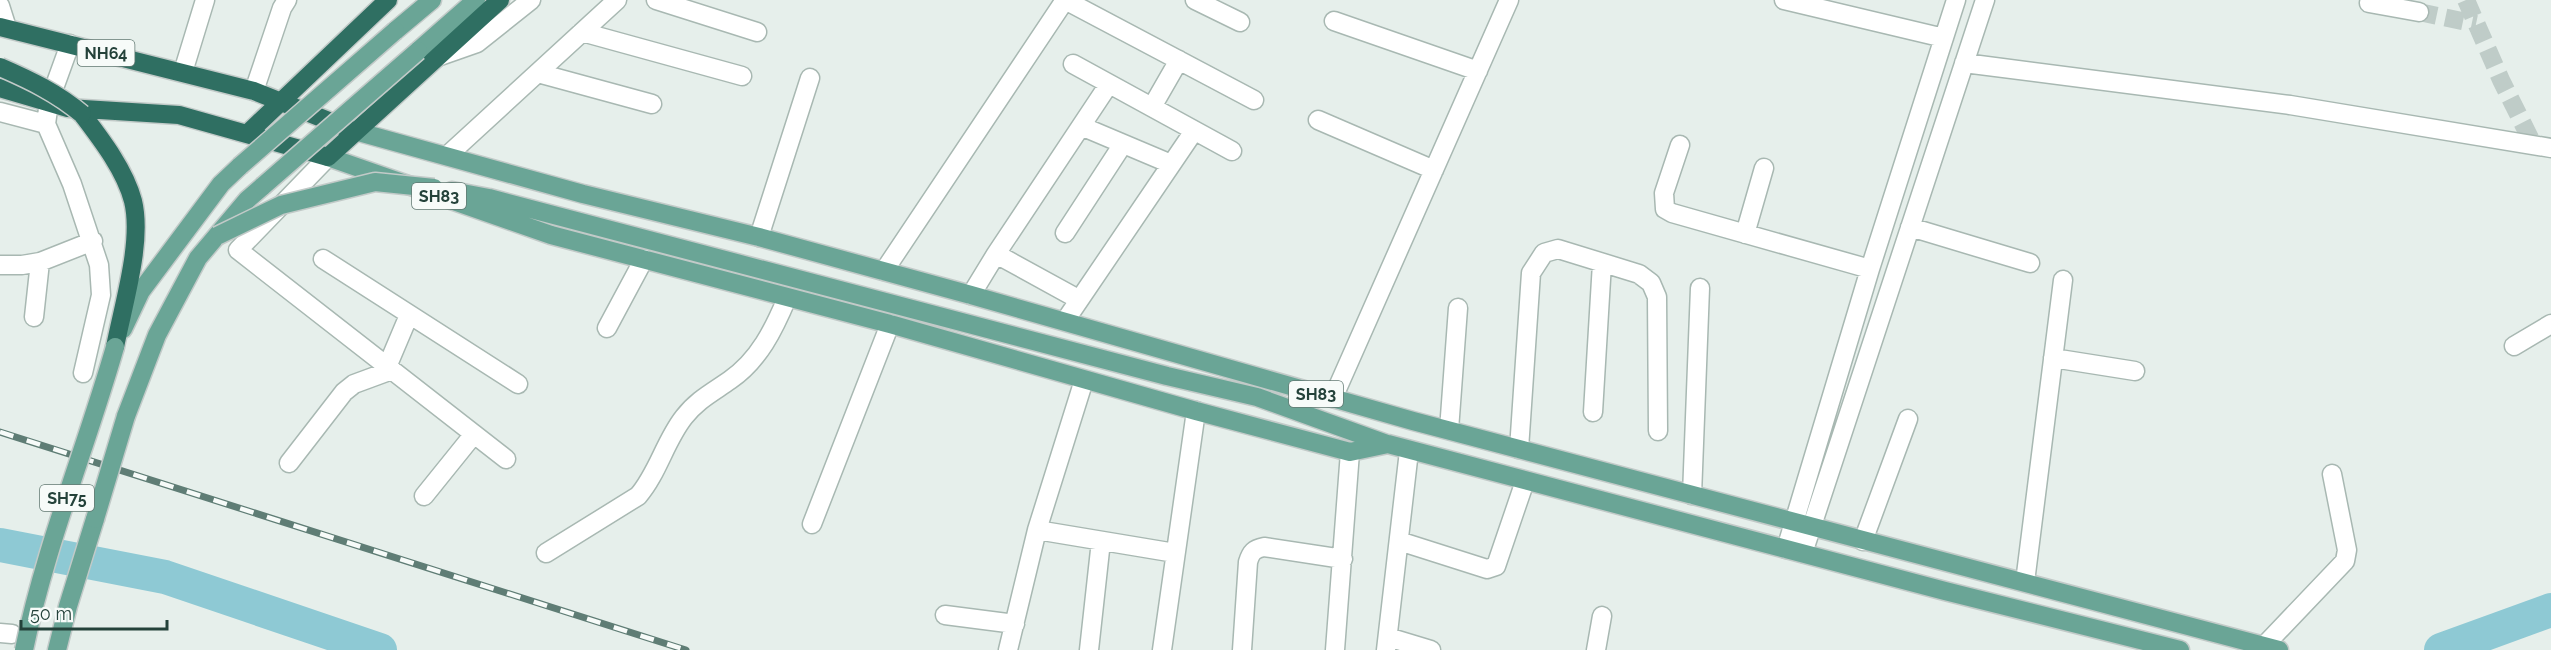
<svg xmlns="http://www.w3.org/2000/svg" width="2551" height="650" viewBox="0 0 2551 650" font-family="Raleway,sans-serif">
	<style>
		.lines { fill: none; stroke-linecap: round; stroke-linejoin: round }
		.river { stroke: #8ec9d4; stroke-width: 34 }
		.minor-tunnel { stroke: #bfccc8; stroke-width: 18; stroke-dasharray: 18 9; stroke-linecap: butt }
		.minor-casing { stroke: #a8b8b2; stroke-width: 21 }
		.major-casing { stroke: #c2cac8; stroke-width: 21 }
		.highway-casing { stroke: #c2cac8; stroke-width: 21 }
		.minor { stroke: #fff; stroke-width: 18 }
		.major { stroke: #6aa596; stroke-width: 18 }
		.highway { stroke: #2f6f62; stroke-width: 18 }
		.rail-casing { stroke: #5f7d75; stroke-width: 7 }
		.rail { stroke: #f7fbf9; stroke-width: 4.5; stroke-dasharray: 14; stroke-linecap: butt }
		.major-bridge-casing { stroke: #c2cac8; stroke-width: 21; stroke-linecap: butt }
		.highway-bridge-casing { stroke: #c2cac8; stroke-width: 21; stroke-linecap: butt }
		.major-bridge { stroke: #6aa596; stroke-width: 18 }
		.highway-bridge { stroke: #2f6f62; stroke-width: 18 }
		.labels { text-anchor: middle; stroke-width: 5; stroke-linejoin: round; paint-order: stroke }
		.shield { fill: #f7fbf9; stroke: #637a73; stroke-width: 1.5 }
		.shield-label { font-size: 16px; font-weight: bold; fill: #24423a }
	</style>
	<rect width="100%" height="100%" fill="#e6efeb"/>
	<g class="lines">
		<!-- river -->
		<path class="river" d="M0,545L165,577L380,650
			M2441,650L2551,610"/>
		<!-- minor-tunnel -->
		<path class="minor-tunnel" d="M2466,0L2501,80L2534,146
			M2419,12L2476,24"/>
		<defs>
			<path id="minor" d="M656,0L757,32
				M1065,0L1254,100
				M1195,0L1240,22
				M1784,0L1944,38
				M2369,3L2419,12
				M0,6L7,28
				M1334,21L1478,71
				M582,32L742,76
				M70,44L49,102L46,124L72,184L99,265L101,295L83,373
				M437,57L477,43L531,0
				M1964,63L2290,105L2551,148
				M1073,64L1232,151
				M183,72L205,0
				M538,73L652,104
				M254,91L282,8L287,0
				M1152,107L1179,60
				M0,112L46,124
				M1318,120L1434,170
				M1081,126L1171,164
				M1680,145L1664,193L1665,209L1672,213L1870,269
				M447,156L617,0
				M328,157L238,250L506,459
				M1910,227L2030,263
				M1065,233L1123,144
				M1745,234L1764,168
				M759,237L810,78
				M996,254L1078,299
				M323,259L518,384
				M0,265H22L40,262
				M884,271L1065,0
				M971,295L996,254L1109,84
				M34,317L40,262L93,241
				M1065,321L1194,131
				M607,328L644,259
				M2514,346L2551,324
				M2053,358L2135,371
				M387,367L409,315
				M1333,398L1509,0
				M1593,412L1602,263
				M1449,430L1458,308
				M1519,449L1531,273L1544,253L1558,249L1639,274L1651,283L1657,297L1658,431
				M289,463L344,392L354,384L392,370
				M1692,495L1700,288
				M424,496L474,434
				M812,524L890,324
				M1037,530L1175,553
				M1399,541L1487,569L1496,566L1525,481
				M1863,541L1908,419
				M1786,549L1870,269L1956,0
				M546,553L638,496C658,473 665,441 684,417C697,400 713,392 730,380C759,360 774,329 787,298
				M1803,553L1985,0
				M2025,582L2063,280
				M945,615L1015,624
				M0,633L12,634
				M1388,637L1431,650
				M2264,646L2345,561L2347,550L2332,474
				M1008,650L1037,530L1084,380
				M1089,650L1101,541
				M1162,650L1196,411
				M1242,650L1248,562C1251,552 1254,549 1264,547L1343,559
				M1335,650L1350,452
				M1386,650L1409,451
				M1596,650L1602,616"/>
			<path id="major" d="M395,31L432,0
				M418,51L476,0
				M355,131L583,194L759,237L971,295L1413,421L2279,650
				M328,157L551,235L890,324L1196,411L1350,452L1388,444L1945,591L2180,650
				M452,191L489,198L1167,376L1257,397L1387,444
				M123,329L141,291L221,184L240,166
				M126,416L157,335L198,258L247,200L263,186
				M57,650L68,606L95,519"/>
			<path id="highway" d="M0,27L254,91L349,129
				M0,88L68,108L179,115L328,157L500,0
				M82,114C101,139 125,170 133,201C143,242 123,305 115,347
				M247,134L388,0"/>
		</defs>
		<!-- minor casing -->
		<use href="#minor" class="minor-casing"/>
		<!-- major casing -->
		<use href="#major" class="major-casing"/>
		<!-- highway casing -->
		<use href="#highway" class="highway-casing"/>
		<!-- minor -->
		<use href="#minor" class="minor"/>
		<!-- major -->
		<use href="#major" class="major"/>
		<!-- highway -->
		<use href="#highway" class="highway"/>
		<defs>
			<path id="rail" d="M0,432L686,650"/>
		</defs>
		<!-- rail casing -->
		<use href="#rail" class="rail-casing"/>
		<!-- rail -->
		<use href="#rail" class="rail"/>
		<defs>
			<path id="major-bridge" d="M240,166L395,31
				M263,186L418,51
				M217,236L281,205L375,182L434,188
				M95,519L126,416
				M24,650C45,547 86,448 115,347"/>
			<path id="highway-bridge" d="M0,67C30,80 57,93 82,114"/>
		</defs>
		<!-- major-bridge casing -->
		<use href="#major-bridge" class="major-bridge-casing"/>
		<!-- highway-bridge casing -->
		<use href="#highway-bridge" class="highway-bridge-casing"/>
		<!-- major-bridge -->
		<use href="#major-bridge" class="major-bridge"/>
		<!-- highway-bridge -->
		<use href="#highway-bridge" class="highway-bridge"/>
	</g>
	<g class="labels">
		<!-- shield labels -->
		<g class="shield">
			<rect x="77.5" y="40" width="57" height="26" rx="4.5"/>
			<rect x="412" y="183" width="54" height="26" rx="4.5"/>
			<rect x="1289" y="381" width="54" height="26" rx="4.5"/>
			<rect x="40" y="485" width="54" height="26" rx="4.5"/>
		</g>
		<g class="shield-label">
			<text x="106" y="59">NH64</text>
			<text x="439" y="202">SH83</text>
			<text x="1316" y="400">SH83</text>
			<text x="67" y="504">SH75</text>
		</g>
	</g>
	<!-- scale -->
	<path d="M21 620v9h146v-9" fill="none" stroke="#24423a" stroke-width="3"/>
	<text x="30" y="620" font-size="18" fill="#24423a" stroke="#f7fbf9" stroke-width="4.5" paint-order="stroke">50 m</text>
</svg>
